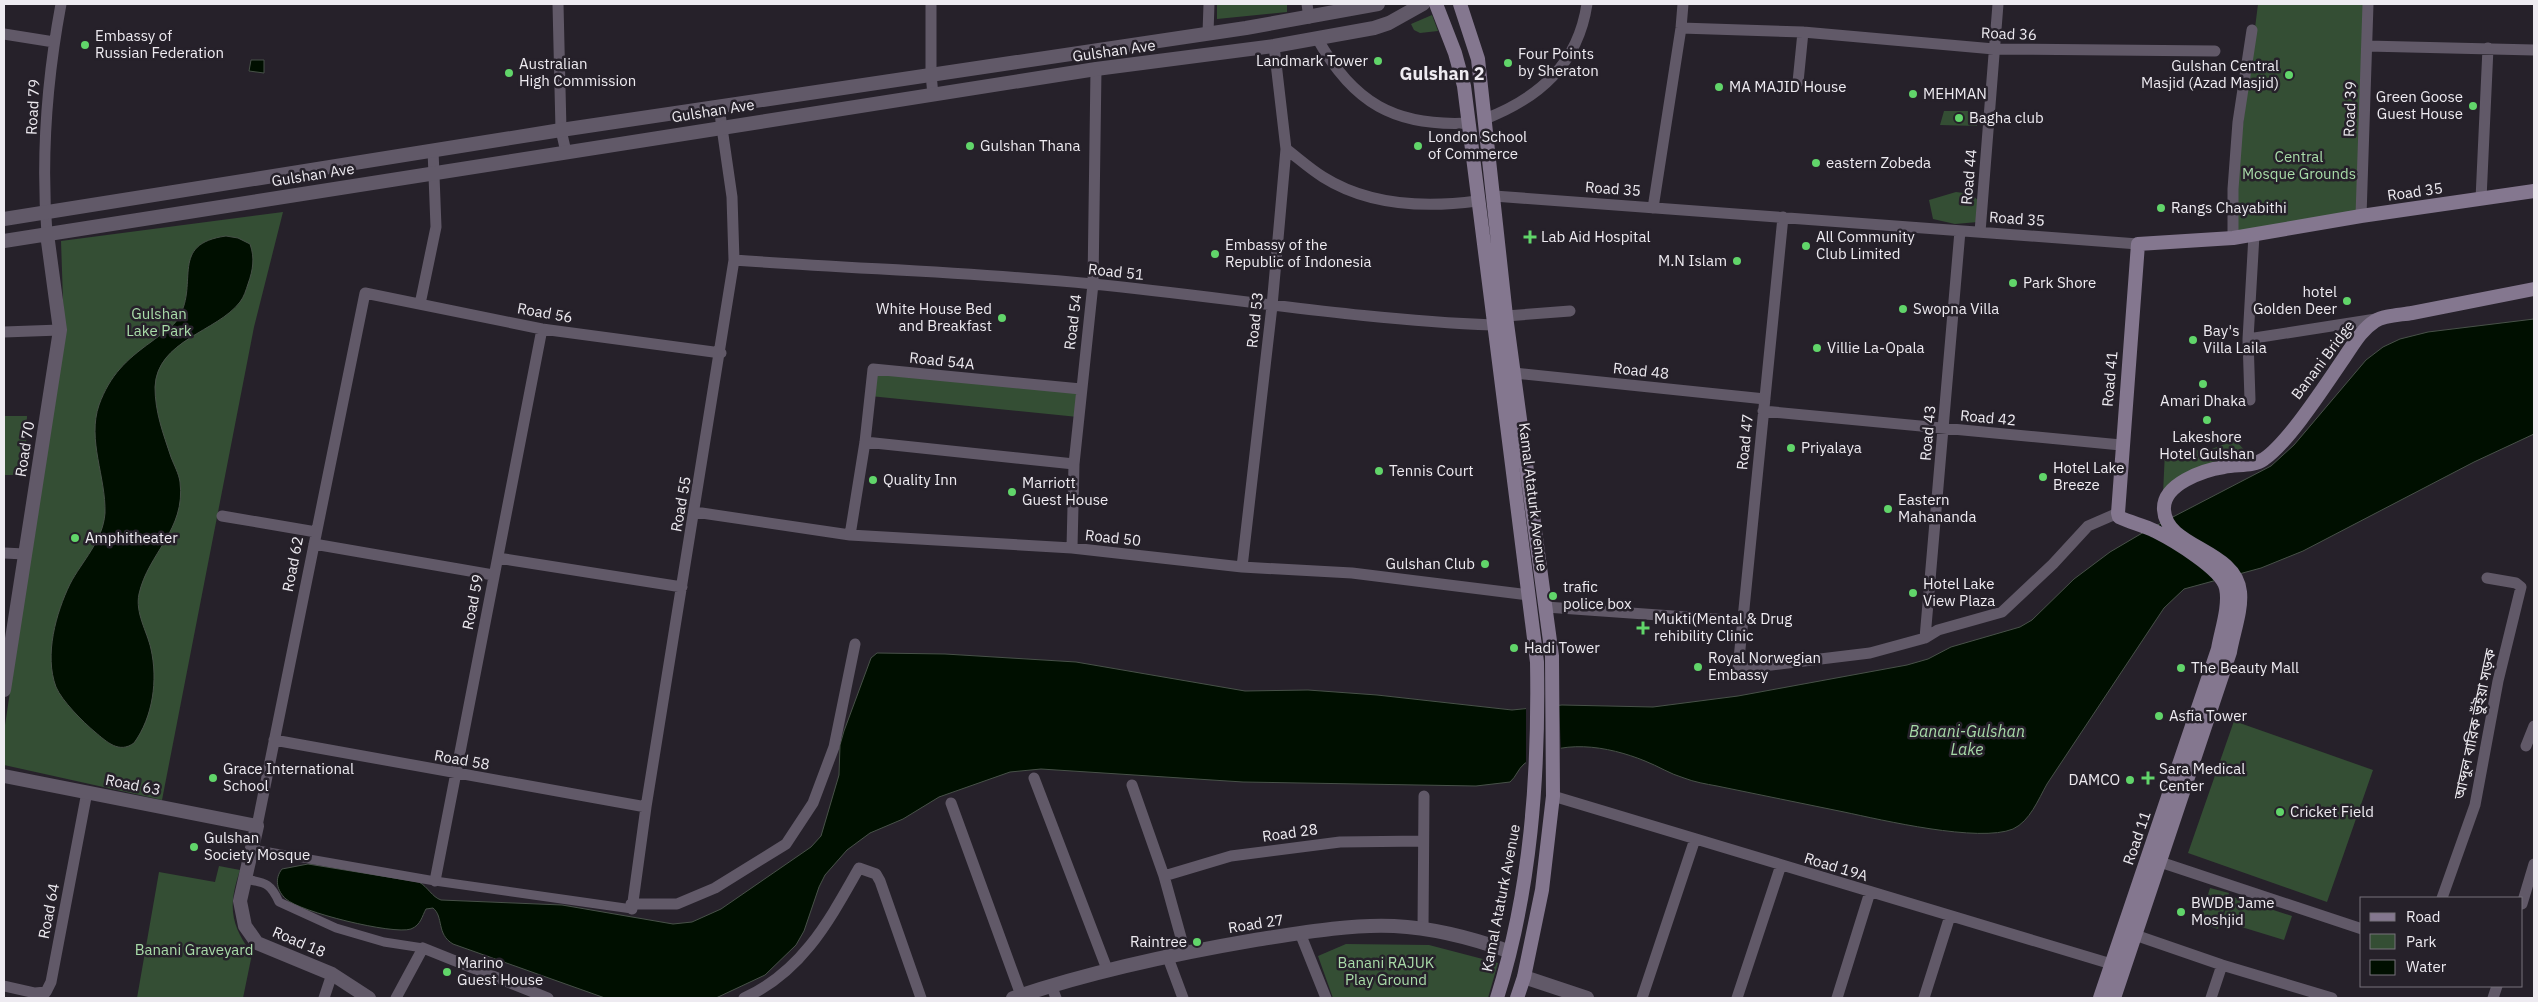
<svg xmlns="http://www.w3.org/2000/svg" width="2538" height="1002" viewBox="0 0 2538 1002" font-family="'IBM Plex Sans','Noto Sans Bengali',sans-serif">
	<style>
		.green { fill: #344e34 }
		.water { fill: #000f00; stroke: #475148 }
		.pier { fill: #26212a }
		.lines { fill: none; stroke-linecap: round; stroke-linejoin: round }
		.pedestrian { stroke: #615968; stroke-width: 9 }
		.minor { stroke: #615968; stroke-width: 11 }
		.tertiary { stroke: #615968; stroke-width: 14 }
		.secondary { stroke: #84778f; stroke-width: 14 }
		.poi-dot { fill: #61d56a; stroke: #26212a; stroke-width: 2 }
		.labels { text-anchor: middle; stroke-width: 5; stroke-linejoin: round; paint-order: stroke }
		.street-label { font-size: 15px; fill: #eeebf1; stroke: #26212a }
		.poi-label { font-size: 15px; fill: #eeebf1; stroke: #26212a; text-anchor: start }
		.park-label { font-size: 15px; fill: #a9dca9; stroke: #26212a }
		.water-label { font-size: 16px; font-style: italic; fill: #a7daa8; stroke: #26212a }
		.quarter-label { font-size: 18px; font-weight: bold; fill: #eeebf1; stroke: #26212a }
	</style>
	<rect width="100%" height="100%" fill="#26212a"/>
	<!-- green -->
	<path class="green" d="M1217,4H1287V12L1217,19Z
		M2258,4H2366L2358,215L2235,242V188Z
		M1432,15L1438,31L1420,33L1414,30L1411,24Z
		M1944,111H1977V126L1940,125Z
		M1956,192L1971,194L1980,202L1978,222L1955,224L1933,219L1929,200Z
		M283,212L254,327L162,800L4,765V732L64,330L61,241Z
		M873,369L1081,389L1078,417L870,396Z
		M4,416H27L25,475H4Z
		M2235,440L2251,457L2228,460L2163,494L2165,451L2209,450Z
		M2234,721L2373,770L2327,902L2188,853Z
		M219,866L240,870C228,906 230,924 252,954L243,998H137L159,872L215,882Z
		M2210,888L2229,893L2218,929L2199,923Z
		M2230,896L2292,916L2284,940L2222,921Z
		M1346,944L1429,945L1498,963L1488,998H1333L1318,956Z"/>
	<!-- water -->
	<path class="water" d="M251,60H264V73L249,71Z
		M226,236L238,238L250,244C255,258 253,270 248,284C246,290 244,297 240,302C217,332 157,340 155,387C155,412 163,433 171,457C174,465 179,474 180,482C186,530 148,553 139,594C135,613 147,631 151,649C158,680 153,717 134,743C119,754 107,742 95,732C83,722 62,701 56,687C44,655 56,613 70,584C82,561 103,541 105,513C106,477 87,440 99,405C110,375 126,360 151,342C161,334 173,328 179,317C199,282 169,244 226,236Z
		M2534,319V434L2474,462L2303,551L2261,568L2184,589L2164,608L2047,784C2038,800 2030,821 2013,829C1979,843 1882,820 1844,812C1802,803 1759,795 1717,786C1706,784 1694,782 1684,778C1670,774 1658,766 1645,761C1608,746 1559,737 1524,764C1518,769 1516,777 1510,782L1476,786L1243,782L1041,769L1010,772L939,797L903,819L870,833L847,850L825,875L819,887L804,931L796,945L765,975L716,998H605L453,944C436,934 444,917 433,908L426,909C422,916 421,925 411,929C393,935 300,912 286,899C277,891 274,879 282,869L308,864L419,882C428,887 432,897 441,900L562,905L673,924L692,922L721,909L811,847L821,836L839,775L840,745L844,731L871,658L877,653L945,654L1076,662L1245,691L1308,690L1377,695L1512,710L1562,705L1653,707L1738,696L1907,665L1928,659L1951,647L2020,627L2032,620L2074,579L2110,552L2144,532L2271,466L2294,445L2366,360L2383,347L2400,339L2428,332Z"/>
	<!-- pier -->
	<path class="pier" d="M1559,703L1561,751L1526,766V707Z"/>
	<g class="lines">
		<!-- pedestrian -->
		<path class="pedestrian" d="M252,849L435,881L632,909
			M245,879C265,883 270,882 279,902L336,928L384,942L423,948"/>
		<!-- minor -->
		<path class="minor" d="M558,4L561,130L566,152
			M931,4V74L933,95
			M1307,4L1309,18
			M1681,28L1803,32L1994,49L2215,51
			M1208,33L1209,4
			M4,34L54,42
			M1317,38C1353,103 1395,127 1469,123
			M2367,46L2534,50
			M1798,82L1803,32
			M1485,119C1539,98 1578,64 1587,4
			M1286,149C1298,158 1310,169 1323,177C1369,206 1425,208 1477,201
			M1494,196L2138,244
			M2481,199L2488,48
			M1653,208L1681,28L1683,4
			M2361,216L2368,4
			M1783,217L1738,669L1870,653L1925,638L1938,630L2002,612L2053,564L2088,526L2118,513
			M1980,232L1998,4
			M47,234C41,158 47,79 61,4
			M2233,238V189L2238,122L2252,30
			M734,260C854,269 974,272 1093,284C1226,297 1359,320 1493,325
			M420,304L436,227L433,150
			M1506,316L1570,311
			M4,332L60,330
			M2248,339L2376,319
			M1514,373L1765,399
			M2250,400L2248,339L2254,235
			M1763,411L2121,445
			M865,442L1074,464
			M695,512L850,535L1072,548L1242,567L1352,573L1529,595
			M222,516L316,532
			M850,535L865,442L873,369L1081,389
			M314,544L493,575
			M1072,548L1074,464L1093,284L1096,69
			M4,553L25,554
			M498,558L682,587
			M1242,567L1272,306L1286,149L1274,46
			M1546,607L1743,621
			M1925,638L1960,231
			M274,740L646,807
			M2526,746L2534,726
			M1034,778L1107,969
			M1132,785L1164,876L1185,952
			M1553,796L2118,966
			M951,803L1021,995
			M257,826L365,293L542,329L721,353
			M2160,862L2362,929
			M1164,876L1231,856L1340,842L1423,841
			M435,881L542,329
			M2442,898L2475,805L2498,681L2521,587L2516,583L2487,578
			M631,904H677L715,888L786,844L813,803L834,747L855,644
			M2522,904L2534,864
			M632,909L646,807L734,260L732,197L719,107
			M1423,929L1424,796
			M1300,933L1326,998
			M2135,935L2222,965L2332,998
			M1167,955L1183,998
			M1051,985L1056,998
			M4,986L35,993L46,992L51,982L87,792
			M324,998L332,974
			M396,998L423,948L548,998
			M744,998C802,972 829,921 859,868L876,874L880,881L921,998
			M1642,998L1695,839
			M1737,998L1781,865
			M1837,998L1870,892
			M1924,998L1950,916
			M2211,998L2222,965
			M2493,998L2497,986"/>
		<!-- tertiary -->
		<path class="tertiary" d="M4,219L561,130L1246,28L1378,4
			M4,241L1096,69L1274,46L1374,28L1389,23L1423,4
			M4,690L60,330L47,234
			M4,776L257,826L240,901L245,926L257,943L332,974L369,998
			M1524,977L1587,998
			M1013,998C1092,971 1173,954 1255,940C1300,933 1349,924 1394,926C1433,928 1472,938 1508,951"/>
		<!-- secondary -->
		<path class="secondary" d="M1436,4L1455,53L1464,86L1537,662C1539,775 1531,890 1497,998
			M1460,4L1478,59L1506,316L1552,656L1553,796L1542,890L1524,977L1517,998
			M2100,998L2218,649C2221,631 2230,606 2226,588C2222,569 2173,540 2155,531C2144,525 2131,523 2119,517L2118,513L2138,244L2233,238L2361,216L2534,191
			M2114,998L2230,652C2233,634 2242,610 2240,592C2236,549 2166,548 2164,510C2162,484 2204,470 2224,467C2237,464 2253,467 2264,459C2289,442 2326,384 2344,358C2353,345 2361,330 2375,321C2384,315 2401,315 2412,313C2452,305 2493,297 2534,289"/>
	</g>
	<!-- markers -->
	<g class="poi-dot">
		<circle cx="85" cy="45" r="5"/>
		<circle cx="1378" cy="61" r="5"/>
		<circle cx="1508" cy="63" r="5"/>
		<circle cx="509" cy="73" r="5"/>
		<circle cx="2289" cy="75" r="5"/>
		<circle cx="1719" cy="87" r="5"/>
		<circle cx="1913" cy="94" r="5"/>
		<circle cx="2473" cy="106" r="5"/>
		<circle cx="1959" cy="118" r="5"/>
		<circle cx="970" cy="146" r="5"/>
		<circle cx="1418" cy="146" r="5"/>
		<circle cx="1816" cy="163" r="5"/>
		<circle cx="2161" cy="208" r="5"/>
		<path d="M1527.5 229.5h5v5h5v5h-5v5h-5v-5h-5v-5h5z"/>
		<circle cx="1806" cy="246" r="5"/>
		<circle cx="1215" cy="254" r="5"/>
		<circle cx="1737" cy="261" r="5"/>
		<circle cx="2013" cy="283" r="5"/>
		<circle cx="2347" cy="301" r="5"/>
		<circle cx="1903" cy="309" r="5"/>
		<circle cx="1002" cy="318" r="5"/>
		<circle cx="2193" cy="340" r="5"/>
		<circle cx="1817" cy="348" r="5"/>
		<circle cx="2203" cy="384" r="5"/>
		<circle cx="2207" cy="420" r="5"/>
		<circle cx="1791" cy="448" r="5"/>
		<circle cx="1379" cy="471" r="5"/>
		<circle cx="2043" cy="477" r="5"/>
		<circle cx="873" cy="480" r="5"/>
		<circle cx="1012" cy="492" r="5"/>
		<circle cx="1888" cy="509" r="5"/>
		<circle cx="75" cy="538" r="5"/>
		<circle cx="1485" cy="564" r="5"/>
		<circle cx="1913" cy="593" r="5"/>
		<circle cx="1553" cy="596" r="5"/>
		<path d="M1640.5 620.5h5v5h5v5h-5v5h-5v-5h-5v-5h5z"/>
		<circle cx="1514" cy="648" r="5"/>
		<circle cx="1698" cy="667" r="5"/>
		<circle cx="2181" cy="668" r="5"/>
		<circle cx="2159" cy="716" r="5"/>
		<circle cx="213" cy="778" r="5"/>
		<path d="M2145.5 770.5h5v5h5v5h-5v5h-5v-5h-5v-5h5z"/>
		<circle cx="2130" cy="780" r="5"/>
		<circle cx="2280" cy="812" r="5"/>
		<circle cx="194" cy="847" r="5"/>
		<circle cx="2181" cy="912" r="5"/>
		<circle cx="1197" cy="942" r="5"/>
		<circle cx="447" cy="972" r="5"/>
	</g>
	<g class="labels">
		<!-- street labels -->
		<g class="street-label">
			<text transform="translate(2009 34) rotate(2)" y="5">Road 36</text>
			<text transform="translate(1114 51) rotate(-8)" y="5">Gulshan Ave</text>
			<text transform="translate(33 107) rotate(-87)" y="5">Road 79</text>
			<text transform="translate(2350 109) rotate(-88)" y="5">Road 39</text>
			<text transform="translate(713 111) rotate(-9)" y="5">Gulshan Ave</text>
			<text transform="translate(313 175) rotate(-9)" y="5">Gulshan Ave</text>
			<text transform="translate(1969 177) rotate(-85)" y="5">Road 44</text>
			<text transform="translate(1613 189) rotate(4)" y="5">Road 35</text>
			<text transform="translate(2415 192) rotate(-8)" y="5">Road 35</text>
			<text transform="translate(2017 219) rotate(4)" y="5">Road 35</text>
			<text transform="translate(1116 272) rotate(6)" y="5">Road 51</text>
			<text transform="translate(545 313) rotate(10)" y="5">Road 56</text>
			<text transform="translate(1255 320) rotate(-84)" y="5">Road 53</text>
			<text transform="translate(1073 322) rotate(-83)" y="5">Road 54</text>
			<text transform="translate(2323 360) rotate(-53)" y="5">Banani Bridge</text>
			<text transform="translate(942 361) rotate(6)" y="5">Road 54A</text>
			<text transform="translate(1641 371) rotate(6)" y="5">Road 48</text>
			<text transform="translate(2110 379) rotate(-85)" y="5">Road 41</text>
			<text transform="translate(1988 418) rotate(5)" y="5">Road 42</text>
			<text transform="translate(1928 433) rotate(-85)" y="5">Road 43</text>
			<text transform="translate(1745 442) rotate(-84)" y="5">Road 47</text>
			<text transform="translate(25 449) rotate(-81)" y="5">Road 70</text>
			<text transform="translate(1533 497) rotate(83)" y="5">Kamal Ataturk Avenue</text>
			<text transform="translate(681 504) rotate(-80)" y="5">Road 55</text>
			<text transform="translate(1113 538) rotate(6)" y="5">Road 50</text>
			<text transform="translate(293 564) rotate(-79)" y="5">Road 62</text>
			<text transform="translate(473 602) rotate(-79)" y="5">Road 59</text>
			<text transform="translate(2475 724) rotate(-78)" y="5">আব্দুল বারিক ভুঁইয়া সড়ক</text>
			<text transform="translate(462 760) rotate(10)" y="5">Road 58</text>
			<text transform="translate(133 785) rotate(11)" y="5">Road 63</text>
			<text transform="translate(1290 833) rotate(-8)" y="5">Road 28</text>
			<text transform="translate(2137 838) rotate(-71)" y="5">Road 11</text>
			<text transform="translate(1836 867) rotate(17)" y="5">Road 19A</text>
			<text transform="translate(1501 898) rotate(-79)" y="5">Kamal Ataturk Avenue</text>
			<text transform="translate(49 911) rotate(-79)" y="5">Road 64</text>
			<text transform="translate(1256 924) rotate(-9)" y="5">Road 27</text>
			<text transform="translate(299 942) rotate(23)" y="5">Road 18</text>
		</g>
		<!-- poi labels -->
		<g class="poi-label">
			<text x="95" y="41">Embassy of<tspan x="95" dy="17">Russian Federation</tspan></text>
			<text x="1518" y="59">Four Points<tspan x="1518" dy="17">by Sheraton</tspan></text>
			<text x="1368" y="66" text-anchor="end">Landmark Tower</text>
			<text x="519" y="69">Australian<tspan x="519" dy="17">High Commission</tspan></text>
			<text x="2279" y="71" text-anchor="end">Gulshan Central<tspan x="2279" dy="17">Masjid (Azad Masjid)</tspan></text>
			<text x="1729" y="92">MA MAJID House</text>
			<text x="1923" y="99">MEHMAN</text>
			<text x="2463" y="102" text-anchor="end">Green Goose<tspan x="2463" dy="17">Guest House</tspan></text>
			<text x="1969" y="123">Bagha club</text>
			<text x="1428" y="142">London School<tspan x="1428" dy="17">of Commerce</tspan></text>
			<text x="980" y="151">Gulshan Thana</text>
			<text x="1826" y="168">eastern Zobeda</text>
			<text x="2171" y="213">Rangs Chayabithi</text>
			<text x="1541" y="242">Lab Aid Hospital</text>
			<text x="1816" y="242">All Community<tspan x="1816" dy="17">Club Limited</tspan></text>
			<text x="1225" y="250">Embassy of the<tspan x="1225" dy="17">Republic of Indonesia</tspan></text>
			<text x="1727" y="266" text-anchor="end">M.N Islam</text>
			<text x="2023" y="288">Park Shore</text>
			<text x="2337" y="297" text-anchor="end">hotel<tspan x="2337" dy="17">Golden Deer</tspan></text>
			<text x="992" y="314" text-anchor="end">White House Bed<tspan x="992" dy="17">and Breakfast</tspan></text>
			<text x="1913" y="314">Swopna Villa</text>
			<text x="2203" y="336">Bay's<tspan x="2203" dy="17">Villa Laila</tspan></text>
			<text x="1827" y="353">Villie La-Opala</text>
			<text x="2203" y="406" text-anchor="middle">Amari Dhaka</text>
			<text x="2207" y="442" text-anchor="middle">Lakeshore<tspan x="2207" dy="17">Hotel Gulshan</tspan></text>
			<text x="1801" y="453">Priyalaya</text>
			<text x="2053" y="473">Hotel Lake<tspan x="2053" dy="17">Breeze</tspan></text>
			<text x="1389" y="476">Tennis Court</text>
			<text x="883" y="485">Quality Inn</text>
			<text x="1022" y="488">Marriott<tspan x="1022" dy="17">Guest House</tspan></text>
			<text x="1898" y="505">Eastern<tspan x="1898" dy="17">Mahananda</tspan></text>
			<text x="85" y="543">Amphitheater</text>
			<text x="1475" y="569" text-anchor="end">Gulshan Club</text>
			<text x="1923" y="589">Hotel Lake<tspan x="1923" dy="17">View Plaza</tspan></text>
			<text x="1563" y="592">trafic<tspan x="1563" dy="17">police box</tspan></text>
			<text x="1654" y="624">Mukti(Mental &amp; Drug<tspan x="1654" dy="17">rehibility Clinic</tspan></text>
			<text x="1524" y="653">Hadi Tower</text>
			<text x="1708" y="663">Royal Norwegian<tspan x="1708" dy="17">Embassy</tspan></text>
			<text x="2191" y="673">The Beauty Mall</text>
			<text x="2169" y="721">Asfia Tower</text>
			<text x="223" y="774">Grace International<tspan x="223" dy="17">School</tspan></text>
			<text x="2159" y="774">Sara Medical<tspan x="2159" dy="17">Center</tspan></text>
			<text x="2120" y="785" text-anchor="end">DAMCO</text>
			<text x="2290" y="817">Cricket Field</text>
			<text x="204" y="843">Gulshan<tspan x="204" dy="17">Society Mosque</tspan></text>
			<text x="2191" y="908">BWDB Jame<tspan x="2191" dy="17">Moshjid</tspan></text>
			<text x="1187" y="947" text-anchor="end">Raintree</text>
			<text x="457" y="968">Marino<tspan x="457" dy="17">Guest House</tspan></text>
		</g>
		<!-- park labels -->
		<g class="park-label">
			<text x="2299" y="162">Central<tspan x="2299" dy="17">Mosque Grounds</tspan></text>
			<text x="159" y="319">Gulshan<tspan x="159" dy="17">Lake Park</tspan></text>
			<text x="194" y="955">Banani Graveyard</text>
			<text x="1386" y="968">Banani RAJUK<tspan x="1386" dy="17">Play Ground</tspan></text>
		</g>
		<!-- water labels -->
		<g class="water-label">
			<text x="1967" y="737">Banani-Gulshan<tspan x="1967" dy="18">Lake</tspan></text>
		</g>
		<!-- quarter labels -->
		<g class="quarter-label">
			<text x="1442" y="80">Gulshan 2</text>
		</g>
	</g>
	<!-- border -->
	<rect width="2538" height="1002" fill="none" stroke="#eeebf1" stroke-width="10"/>
	<!-- legend -->
	<rect x="2360" y="897" width="162" height="90" fill="#26212a" stroke="#76727a"/>
	<rect x="2370" y="913" width="25" height="8" fill="#84778f" stroke="#76727a"/>
	<text x="2406" y="922" font-size="15" fill="#eeebf1">Road</text>
	<rect x="2370" y="934" width="25" height="15" fill="#344e34" stroke="#76727a"/>
	<text x="2406" y="947" font-size="15" fill="#eeebf1">Park</text>
	<rect x="2370" y="960" width="25" height="15" fill="#000f00" stroke="#76727a"/>
	<text x="2406" y="972" font-size="15" fill="#eeebf1">Water</text>
</svg>
